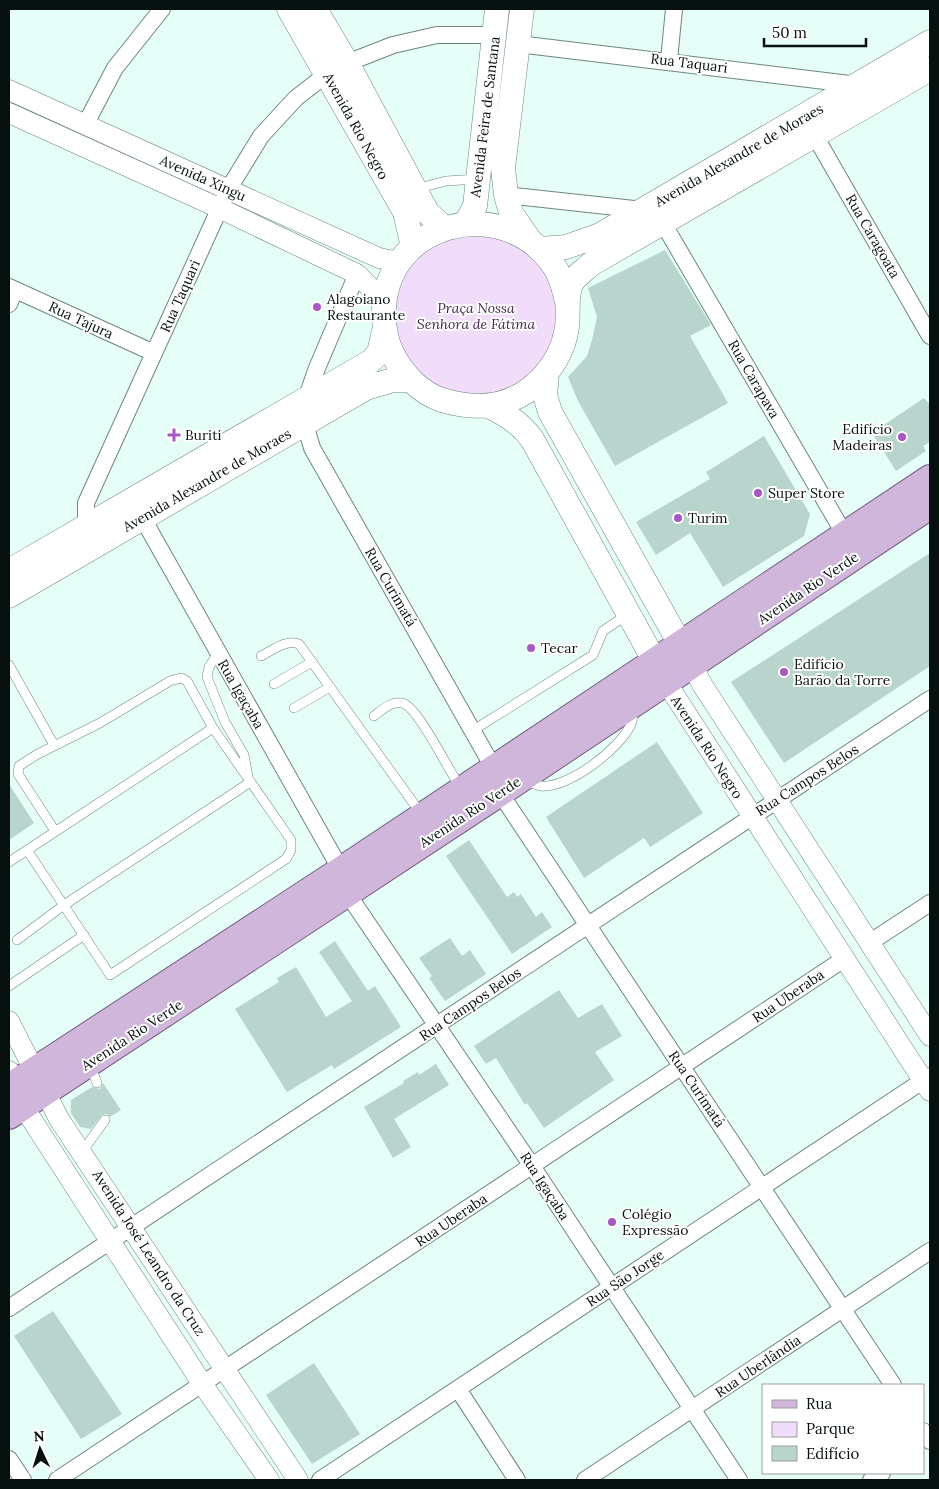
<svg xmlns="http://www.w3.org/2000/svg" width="939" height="1489" viewBox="0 0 939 1489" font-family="Lora,serif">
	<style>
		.green { fill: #f1dcf9 }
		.building { fill: #b7d4cd }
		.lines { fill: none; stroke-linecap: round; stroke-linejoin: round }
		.service-casing { stroke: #6c8780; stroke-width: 10 }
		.minor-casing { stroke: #6c8780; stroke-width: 18 }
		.tertiary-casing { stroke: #6c8780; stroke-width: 21 }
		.secondary-casing { stroke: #6c8780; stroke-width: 25 }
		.primary-casing { stroke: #755d83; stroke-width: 28 }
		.service { stroke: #fff; stroke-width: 9 }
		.minor { stroke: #fff; stroke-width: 16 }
		.tertiary { stroke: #fff; stroke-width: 20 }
		.secondary { stroke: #fff; stroke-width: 24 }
		.primary { stroke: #d0b6da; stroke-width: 26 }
		.poi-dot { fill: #a957c6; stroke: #fff; stroke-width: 2 }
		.labels { text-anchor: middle; stroke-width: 4; stroke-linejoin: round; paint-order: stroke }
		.street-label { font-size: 14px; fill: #06100e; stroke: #fff }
		.poi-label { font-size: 14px; fill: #06100e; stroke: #fff; text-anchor: start }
		.park-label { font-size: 14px; font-style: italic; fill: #452651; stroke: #fff }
	</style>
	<rect width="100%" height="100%" fill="#e6fef8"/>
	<!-- green -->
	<path class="green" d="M497,233L545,266L561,321L538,374L486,401L430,388L397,349L392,298L401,274L439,239Z"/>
	<!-- building -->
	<path class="building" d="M665,250L711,325L690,336L728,403L615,466L578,401L568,377L587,356L592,340L597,317L588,288Z
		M924,398L930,405V442L923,446L926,451L896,471L872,433Z
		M764,436L810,514L804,536L723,587L690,533L656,555L636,522L710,479L706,472Z
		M930,553V666L784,763L731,682Z
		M657,742L703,813L650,847L644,838L584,878L546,817Z
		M9,784L34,823L9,840Z
		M469,840L507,897L514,892L517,897L521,894L536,917L542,912L552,927L512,954L446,856Z
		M450,938L462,956L470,950L486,974L445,1001L429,978L432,976L419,958Z
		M335,941L368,991L375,986L401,1027L334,1069L332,1065L287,1092L235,1009L279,982L277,978L296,967L326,1017L352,1001L319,952Z
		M559,990L578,1018L602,1004L622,1036L595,1052L614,1080L544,1128L527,1103L525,1105L496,1058L486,1064L474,1046Z
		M436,1064L449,1085L394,1119L411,1147L393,1158L364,1107L404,1083L403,1081L418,1072L419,1075Z
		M103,1083L121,1110L110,1117L106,1114L102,1115L91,1129L80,1127L71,1113V1100L92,1087L100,1089Z
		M53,1311L122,1414L81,1439L14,1336Z
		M314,1363L360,1434L312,1464L266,1395Z"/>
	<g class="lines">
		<defs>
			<path id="service" d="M415,189L446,181L478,179
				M218,653L209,667L207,677L225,722L244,755L248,777
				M261,656C273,650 286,639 299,644L422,815
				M9,665L54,745
				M274,684L312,662
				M294,708L330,687
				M374,716C382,710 391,701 402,703C418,706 449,772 461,788
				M472,731L593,655L603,631L628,614
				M526,781C531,782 536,785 541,786C568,789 621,748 631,724C633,720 633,714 633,709
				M27,850L110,975L286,859L291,850V840L213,728L187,681L181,678L170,681L100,723L36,755L19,766L18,774L55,831
				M9,862L213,728
				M17,940L64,905L249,783
				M9,986L84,935
				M90,1065L97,1083
				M82,1152L105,1120"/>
			<path id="minor" d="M518,44L858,85
				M669,60L674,9
				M347,63L393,45L437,35H494
				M85,125L115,68L162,9
				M815,136L930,336
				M506,195L643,210
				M663,223L845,535
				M357,274L317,368L305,402V424L312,448L493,767
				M9,287L154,353
				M9,304L15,290
				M142,517L341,870
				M91,534L86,526V503L228,190L261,136L296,98L327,74
				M500,793L893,1385
				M347,893L532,1166L739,1480
				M869,943L930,903
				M9,1308L930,699
				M458,1389L517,1480
				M923,1431L930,1441
				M9,1459L23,1480
				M57,1480L844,959
				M320,1480L930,1076
				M585,1480L930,1251
				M871,1480L882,1473"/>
			<path id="tertiary" d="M9,90L379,258L400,262
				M9,113L219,208L357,274L384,302
				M692,665L703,686L930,1036
				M666,682L930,1091
				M9,1021L59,1119L298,1480
				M9,1071L23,1106L203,1385L269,1480"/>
			<path id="secondary" d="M289,9L405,212L413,247
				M315,9L347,63L427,212L444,228
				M522,9L503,168L506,195L511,213L529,239
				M466,223L475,206L497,9
				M541,249L566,247L600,235L930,42
				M567,302C564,289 561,275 552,263C500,192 382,223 384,315C384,329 386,342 393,355C403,374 420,393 442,400C472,409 505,409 531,388C550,373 564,351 567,327C569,313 565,296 572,282C576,276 586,269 591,264L930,69
				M547,373L545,395L550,412L689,660
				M489,406C507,415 520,423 532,439L664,678
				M9,571L370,362L379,353L384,331
				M9,596L366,388L393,380H410"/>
			<path id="primary" d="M9,1087L341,870L930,478
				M9,1116L500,793L930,506"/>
		</defs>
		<!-- service casing -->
		<use href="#service" class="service-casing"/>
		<!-- minor casing -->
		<use href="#minor" class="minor-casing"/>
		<!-- tertiary casing -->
		<use href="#tertiary" class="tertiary-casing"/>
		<!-- secondary casing -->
		<use href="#secondary" class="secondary-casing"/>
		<!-- primary casing -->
		<use href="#primary" class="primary-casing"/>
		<!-- service -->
		<use href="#service" class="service"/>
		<!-- minor -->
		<use href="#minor" class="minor"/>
		<!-- tertiary -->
		<use href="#tertiary" class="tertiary"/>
		<!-- secondary -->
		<use href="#secondary" class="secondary"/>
		<!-- primary -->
		<use href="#primary" class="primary"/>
	</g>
	<!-- markers -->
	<g class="poi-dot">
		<circle cx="317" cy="307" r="5"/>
		<path d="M171.5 427.5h5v5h5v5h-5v5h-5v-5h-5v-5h5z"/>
		<circle cx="902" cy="437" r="5"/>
		<circle cx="758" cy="493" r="5"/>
		<circle cx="678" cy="518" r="5"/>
		<circle cx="531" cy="648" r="5"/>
		<circle cx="784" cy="672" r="5"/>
		<circle cx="612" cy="1222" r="5"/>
	</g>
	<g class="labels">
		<!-- street labels -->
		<g class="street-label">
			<text transform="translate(689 63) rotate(7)" y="5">Rua Taquari</text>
			<text transform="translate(485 117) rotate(-83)" y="5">Avenida Feira de Santana</text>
			<text transform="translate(356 126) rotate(61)" y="5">Avenida Rio Negro</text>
			<text transform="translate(739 155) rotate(-30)" y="5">Avenida Alexandre de Moraes</text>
			<text transform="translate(203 178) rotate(24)" y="5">Avenida Xingu</text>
			<text transform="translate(873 236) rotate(60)" y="5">Rua Caragoata</text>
			<text transform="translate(180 296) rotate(-66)" y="5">Rua Taquari</text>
			<text transform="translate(81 320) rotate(25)" y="5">Rua Tajura</text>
			<text transform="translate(754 379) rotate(60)" y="5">Rua Carapava</text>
			<text transform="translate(207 480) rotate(-30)" y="5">Avenida Alexandre de Moraes</text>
			<text transform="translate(391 587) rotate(60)" y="5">Rua Curimatá</text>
			<text transform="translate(808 588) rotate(-34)" y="5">Avenida Rio Verde</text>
			<text transform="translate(241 694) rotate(60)" y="5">Rua Igaçaba</text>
			<text transform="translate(707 747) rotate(57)" y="5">Avenida Rio Negro</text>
			<text transform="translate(807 780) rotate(-33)" y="5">Rua Campos Belos</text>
			<text transform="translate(470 812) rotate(-33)" y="5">Avenida Rio Verde</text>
			<text transform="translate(788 996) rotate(-34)" y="5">Rua Uberaba</text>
			<text transform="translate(470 1004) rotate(-34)" y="5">Rua Campos Belos</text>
			<text transform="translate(132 1035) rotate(-33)" y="5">Avenida Rio Verde</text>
			<text transform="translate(697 1089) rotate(56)" y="5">Rua Curimatá</text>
			<text transform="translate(545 1186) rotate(57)" y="5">Rua Igaçaba</text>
			<text transform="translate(451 1220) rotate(-34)" y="5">Rua Uberaba</text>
			<text transform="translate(149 1253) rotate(57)" y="5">Avenida José Leandro da Cruz</text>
			<text transform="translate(625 1278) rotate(-34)" y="5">Rua São Jorge</text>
			<text transform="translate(758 1366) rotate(-34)" y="5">Rua Uberlândia</text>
		</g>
		<!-- poi labels -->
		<g class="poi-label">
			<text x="327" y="304">Alagoiano<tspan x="327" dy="16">Restaurante</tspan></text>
			<text x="892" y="434" text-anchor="end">Edifício<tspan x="892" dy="16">Madeiras</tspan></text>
			<text x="185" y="440">Buriti</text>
			<text x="768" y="498">Super Store</text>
			<text x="688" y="523">Turim</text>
			<text x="541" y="653">Tecar</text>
			<text x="794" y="669">Edifício<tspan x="794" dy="16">Barão da Torre</tspan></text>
			<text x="622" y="1219">Colégio<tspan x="622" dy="16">Expressão</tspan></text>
		</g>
		<!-- park labels -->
		<g class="park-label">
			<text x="476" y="313">Praça Nossa<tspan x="476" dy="16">Senhora de Fátima</tspan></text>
		</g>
	</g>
	<!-- border -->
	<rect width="939" height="1489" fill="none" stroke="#06100e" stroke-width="20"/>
	<!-- legend -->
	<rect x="762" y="1384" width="162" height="90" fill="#ffffff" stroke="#9b9f9f"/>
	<rect x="772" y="1400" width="25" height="8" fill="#d0b6da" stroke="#9b9f9f"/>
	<text x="806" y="1409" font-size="15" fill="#06100e">Rua</text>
	<rect x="772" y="1422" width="25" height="15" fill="#f1dcf9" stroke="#9b9f9f"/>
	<text x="806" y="1434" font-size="15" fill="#06100e">Parque</text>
	<rect x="772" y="1446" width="25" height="15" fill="#b7d4cd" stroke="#9b9f9f"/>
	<text x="806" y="1459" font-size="15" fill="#06100e">Edifício</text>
	<!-- north arrow -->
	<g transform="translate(40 1449) rotate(356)" stroke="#ffffff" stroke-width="4" paint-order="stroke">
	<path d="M0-4L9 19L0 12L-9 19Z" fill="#06100e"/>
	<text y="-8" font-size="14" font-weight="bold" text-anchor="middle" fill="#06100e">N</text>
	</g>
	<!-- scale -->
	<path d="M764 38v8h102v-8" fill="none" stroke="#06100e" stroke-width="2.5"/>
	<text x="772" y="38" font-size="15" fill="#06100e" stroke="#ffffff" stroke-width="4" paint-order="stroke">50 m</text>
</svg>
